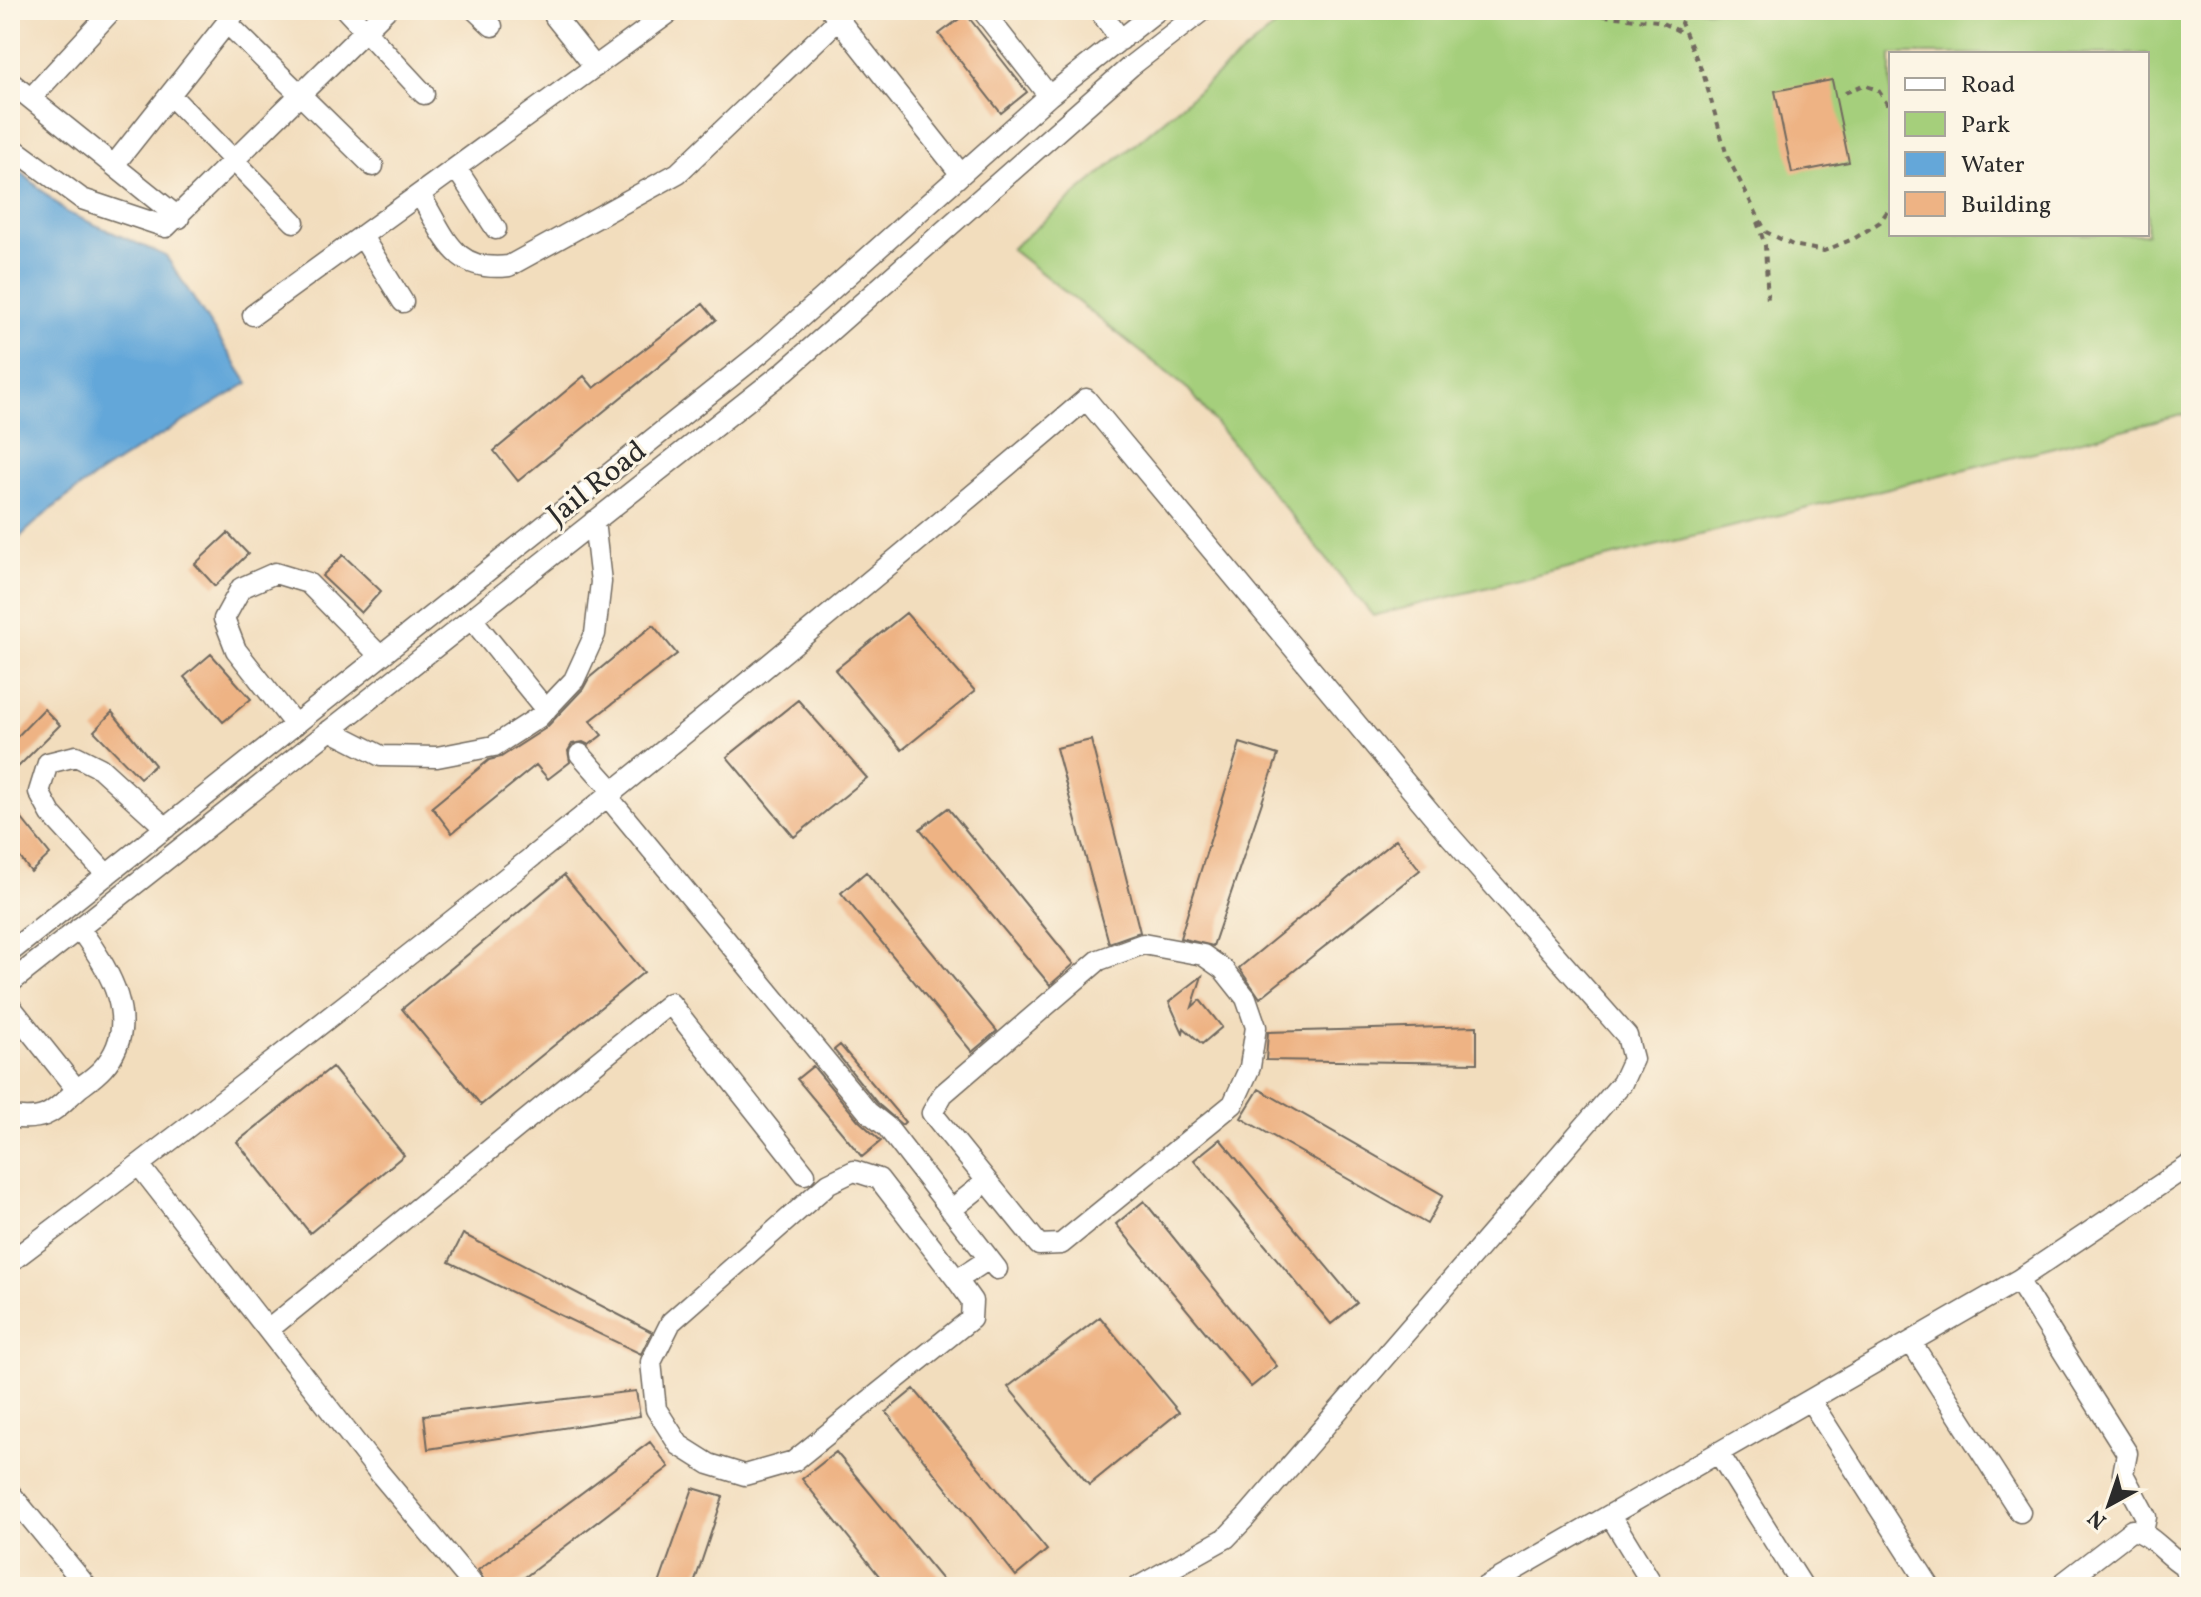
<svg xmlns="http://www.w3.org/2000/svg" width="2201" height="1597" viewBox="0 0 2201 1597" font-family="Vollkorn,serif">
	<style>
		.green { fill: #a5cf7b; stroke: #687d53; stroke-width: 2; fill-rule: evenodd }
		.water { fill: #64a7d9; stroke: #486982; stroke-width: 2 }
		.building { fill: #eeb384 }
		.lines { fill: none; stroke-linecap: round; stroke-linejoin: round }
		.minor-casing { stroke: #71695e; stroke-width: 23 }
		.path { stroke: #71695e; stroke-width: 4; stroke-dasharray: 6 6; stroke-linecap: butt }
		.minor { stroke: #fff; stroke-width: 20 }
		.labels { text-anchor: middle; stroke-width: 6; stroke-linejoin: round; paint-order: stroke }
		.street-label { font-size: 30px; fill: #2b2b2b; stroke: #fcf5e5 }
	</style>
	<rect width="100%" height="100%" fill="#fcf5e5"/>
	<filter id="ink" filterUnits="userSpaceOnUse"><feTurbulence type="fractalNoise" baseFrequency=".0125" numOctaves="2"/><feDisplacementMap in="SourceGraphic" scale="16" xChannelSelector="R" yChannelSelector="G"/><feConvolveMatrix kernelMatrix="1 2 1 2 8 2 1 2 1" color-interpolation-filters="sRGB"/></filter>
	<filter id="wash" filterUnits="userSpaceOnUse"><feTurbulence type="fractalNoise" baseFrequency=".006" numOctaves="4" result="noise"/><feDisplacementMap in="SourceGraphic" scale="32" xChannelSelector="R" yChannelSelector="G"/><feGaussianBlur stdDeviation="1.8" result="paint"/><feColorMatrix in="noise" values="0 0 0 0 0 0 0 0 0 0 0 0 0 0 0 0 0 1.4 0 .05"/><feComposite in="paint" operator="in"/></filter>
	<g filter="url(#wash)">
		<rect width="100%" height="100%" fill="#f2ddbd"/>
		<!-- green -->
		<path class="green" d="M1294,10H2191V413L1373,616L1189,390L1011,249ZM1891,54H2147V234H1891Z"/>
		<!-- water -->
		<path class="water" d="M10,162L66,212L166,256L248,383C167,434 76,478 10,547Z"/>
		<g id="blocks">
			<!-- building -->
			<path class="building" d="M966,14L1027,92L1001,113L939,34Z
				M1832,80L1849,162L1792,173L1775,91Z
				M703,304L716,320L518,481L494,451L584,376L594,388Z
				M228,533L248,554L215,586L195,564Z
				M343,555L381,591L361,613L322,576Z
				M906,613L975,691L902,750L835,670Z
				M653,625L677,654L590,721L602,735L589,745L583,742L572,744L568,751L570,762L548,779L536,765L452,833L432,807L489,760L501,757L546,728L583,689L589,678Z
				M211,654L251,699L223,722L184,677Z
				M798,700L867,778L794,837L727,757Z
				M44,709L60,725L10,775V744Z
				M112,712L155,765L140,778L94,731Z
				M1091,740L1140,932L1109,943L1056,748Z
				M1240,743L1278,755L1213,946L1180,938Z
				M10,804L50,854L31,872L10,844Z
				M948,808L1074,964L1050,985L920,829Z
				M1396,839L1420,870L1260,998L1239,968Z
				M866,872L997,1031L972,1052L841,893Z
				M564,875L644,972L481,1105L402,1009Z
				M1202,976L1192,1007L1200,1000L1222,1027L1202,1044L1184,1028L1183,1033L1169,1002Z
				M1477,1026V1063L1266,1060L1268,1032Z
				M840,1045L905,1122L902,1125L877,1103L834,1050Z
				M813,1066L858,1120L881,1141L862,1157L797,1079Z
				M332,1067L404,1155L310,1233L237,1142Z
				M1259,1089L1443,1195L1427,1224L1241,1118Z
				M1220,1139L1357,1303L1331,1324L1194,1160Z
				M1144,1201L1277,1366L1251,1387L1116,1224Z
				M463,1234L652,1332L641,1354L449,1262Z
				M1100,1317L1179,1412L1089,1485L1008,1387Z
				M914,1389L1047,1550L1016,1576L886,1412Z
				M636,1391L640,1416L428,1449L424,1415Z
				M650,1442L669,1467L512,1587H488L478,1570Z
				M836,1452L948,1587H888L802,1479Z
				M693,1488L723,1497L693,1587H658Z"/>
		</g>
	</g>
	<g filter="url(#ink)">
		<use href="#blocks" fill-opacity="0" stroke="#71695e" stroke-width="2"/>
		<g class="lines">
			<defs>
				<path id="minor" d="M346,10L424,94
					M475,10L492,26
					M831,10L960,173
					M982,10L1049,96
					M1099,10L1121,40
					M555,17L595,67
					M227,23L373,166
					M10,82L179,218
					M170,95L294,222
					M31,98L112,10
					M10,146L82,199L166,227L386,10
					M114,165L237,10
					M456,168L496,229
					M420,195C446,237 453,273 509,266L678,173L839,19
					M363,238L403,302
					M253,315L673,10
					M472,619L546,710
					M295,725L236,650L224,619L241,588L275,573L308,583L380,656
					M330,730L381,756L437,757L494,746L539,717L574,680L595,634L601,582L594,521
					M580,754L614,792
					M608,797L868,1112L887,1127L997,1269
					M107,875L51,814L39,792L48,763L76,756L100,768L166,828
					M10,952L763,351L1049,96L1158,10
					M10,983L785,371L1131,66L1203,10
					M10,1006L77,1090
					M10,1117C48,1122 52,1112 79,1088C87,1082 96,1076 103,1068C144,1023 108,967 79,928
					M139,1165L377,1470L475,1587
					M951,1210L987,1181L932,1113L943,1094L1099,960L1143,944L1203,955L1223,969L1246,998L1256,1027L1250,1067L1233,1104L1061,1244L1039,1245L987,1181
					M10,1262C378,986 736,697 1086,399L1450,836L1627,1036L1633,1059L1622,1083L1246,1517L1226,1538L1138,1587
					M957,1280L879,1179L854,1171L829,1183L671,1322L651,1362L656,1409L679,1445L709,1464L745,1475L794,1461L971,1319L972,1301L957,1280L989,1259
					M2018,1280L2127,1453L2123,1474L2146,1517L2143,1532
					M268,1330L670,1003L805,1174
					M1911,1342L2020,1512
					M1810,1400L1930,1587
					M1718,1452L1803,1587
					M10,1493L87,1587
					M1610,1515L1654,1587
					M2191,1550L2183,1565L2191,1581
					M1485,1587L2018,1280L2191,1164
					M2058,1587L2132,1530C2151,1533 2166,1555 2183,1565"/>
			</defs>
			<!-- minor casing -->
			<use href="#minor" class="minor-casing"/>
			<!-- path -->
			<path class="path" d="M1593,10L1605,16L1658,21L1683,33
				M1687,10L1681,23L1704,76L1727,156L1766,232L1793,245L1824,251L1855,238L1880,222L1891,206
				M1845,93L1863,85L1878,90L1891,110
				M1757,222L1765,245L1768,302"/>
			<!-- minor -->
			<use href="#minor" class="minor"/>
		</g>
	</g>
	<g class="labels">
		<!-- street labels -->
		<g class="street-label">
			<text transform="translate(596 482) rotate(-38)" y="10">Jail Road</text>
		</g>
	</g>
	<!-- margin -->
	<rect width="2201" height="1597" fill="none" stroke="#fcf5e5" stroke-width="40"/>
	<!-- legend -->
	<rect x="1889" y="52" width="260" height="184" fill="#fcf5e5" stroke="#a8a49b" stroke-width="2"/>
	<rect x="1905" y="78" width="40" height="12" fill="#ffffff" stroke="#a8a49b" stroke-width="2"/>
	<text x="1961" y="92" font-size="24" fill="#2b2b2b">Road</text>
	<rect x="1905" y="112" width="40" height="24" fill="#a5cf7b" stroke="#a8a49b" stroke-width="2"/>
	<text x="1961" y="132" font-size="24" fill="#2b2b2b">Park</text>
	<rect x="1905" y="152" width="40" height="24" fill="#64a7d9" stroke="#a8a49b" stroke-width="2"/>
	<text x="1961" y="172" font-size="24" fill="#2b2b2b">Water</text>
	<rect x="1905" y="192" width="40" height="24" fill="#eeb384" stroke="#a8a49b" stroke-width="2"/>
	<text x="1961" y="212" font-size="24" fill="#2b2b2b">Building</text>
	<!-- north arrow -->
	<g transform="translate(2109 1505) rotate(220)" stroke="#fcf5e5" stroke-width="6" paint-order="stroke">
	<path d="M0-6L14 30L0 20L-14 30Z" fill="#2b2b2b"/>
	<text y="-12" font-size="22" font-weight="bold" text-anchor="middle" fill="#2b2b2b">N</text>
	</g>
</svg>
